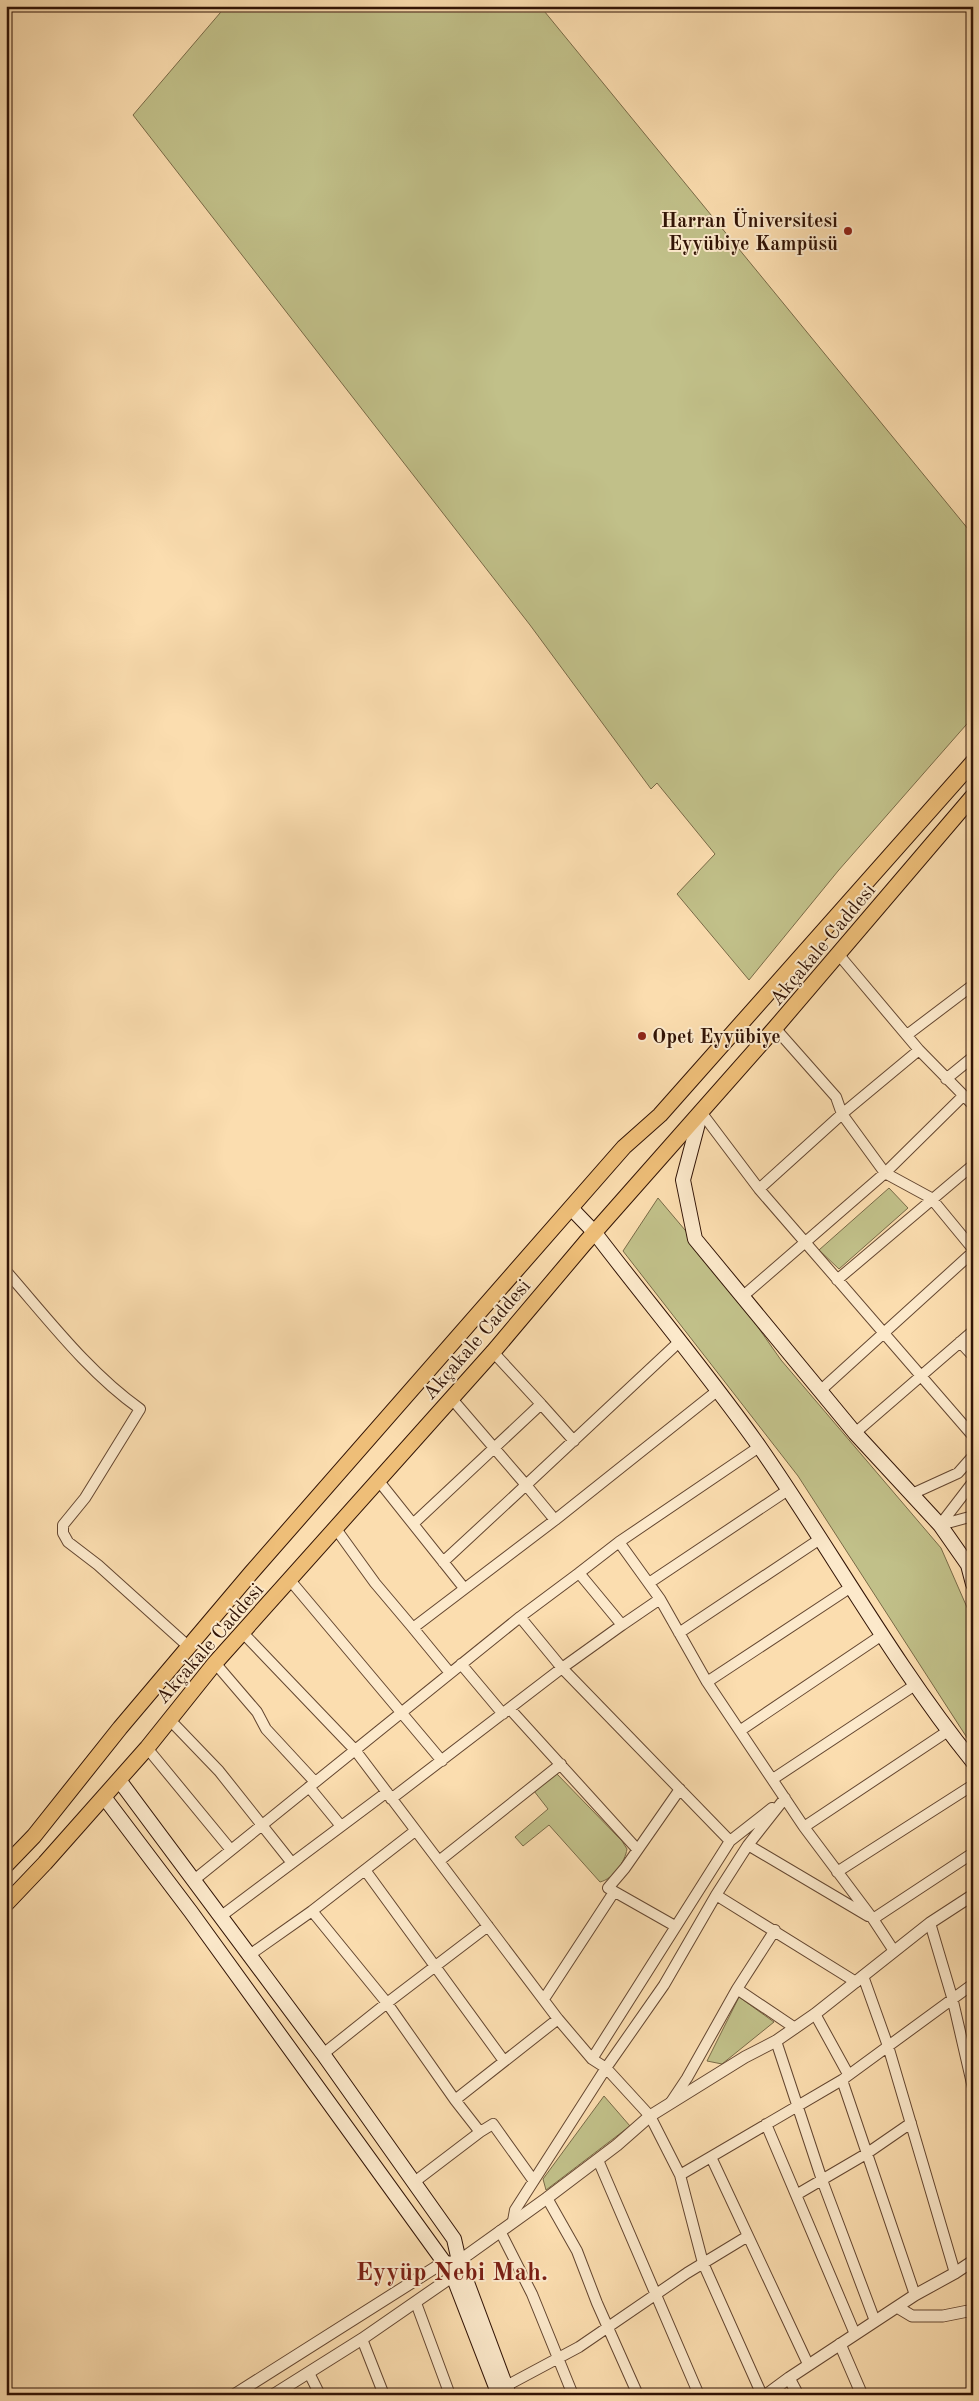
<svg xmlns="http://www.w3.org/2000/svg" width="979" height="2401" viewBox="0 0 979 2401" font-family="'Old Standard TT',serif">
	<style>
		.green { fill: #c1c089; stroke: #796a47 }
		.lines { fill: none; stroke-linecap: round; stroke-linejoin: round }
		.minor-casing { stroke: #644630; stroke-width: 12 }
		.tertiary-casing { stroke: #644630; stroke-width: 13 }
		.secondary-casing { stroke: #311305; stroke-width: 16 }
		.primary-casing { stroke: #311305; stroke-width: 17 }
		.minor { stroke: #fce9cb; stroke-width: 10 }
		.tertiary { stroke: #fce9cb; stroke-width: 11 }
		.secondary { stroke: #fce9cb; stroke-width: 14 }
		.primary { stroke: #eebe78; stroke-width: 15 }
		.poi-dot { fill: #8f2418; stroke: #fce9cb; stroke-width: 2 }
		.labels { text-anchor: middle; stroke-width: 4; stroke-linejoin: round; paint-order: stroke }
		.poi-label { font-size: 20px; font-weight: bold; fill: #311305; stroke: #fce9cb; text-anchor: end }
		.street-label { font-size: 20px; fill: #311305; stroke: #fce9cb }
		.district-label { font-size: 25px; font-weight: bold; fill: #7a1f14; stroke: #fce9cb }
	</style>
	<rect width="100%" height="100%" fill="#fbddaf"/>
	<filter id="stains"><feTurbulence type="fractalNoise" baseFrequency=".004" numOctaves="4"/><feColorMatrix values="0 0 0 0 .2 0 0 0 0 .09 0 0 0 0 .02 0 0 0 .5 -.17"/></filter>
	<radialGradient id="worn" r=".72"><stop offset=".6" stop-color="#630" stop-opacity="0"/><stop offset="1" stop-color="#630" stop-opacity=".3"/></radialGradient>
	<!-- green -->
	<path class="green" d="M226,6H540L973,535V717L838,871L749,980L677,894L715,854L657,783L651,789L530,625L133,115Z
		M889,1188L908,1208L839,1269L819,1250Z
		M658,1198L712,1262L781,1360L941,1548L973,1621V1747L798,1476L623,1251Z
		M556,1773L622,1841L627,1849C625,1862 613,1879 600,1882L549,1825L523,1846L515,1837L548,1809L534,1791Z
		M739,1997L774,2022L722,2064L707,2061Z
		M604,2096L630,2126L546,2190L543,2179Z"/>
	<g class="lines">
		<defs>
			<path id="minor" d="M839,955L919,1050L973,1105
				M775,1028L836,1097L842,1114L885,1173L931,1198L973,1249
				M907,1035L973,985
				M946,1079L973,1057
				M701,1112L759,1189L973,1436
				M759,1189L842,1114L919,1050
				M6,1271C48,1319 88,1372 140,1409L85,1498L63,1525V1533L68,1542L98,1565L189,1647
				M837,1280L973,1165
				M742,1297L885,1173L962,1097
				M960,1342L973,1356
				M493,1352L541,1404
				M821,1390L973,1252
				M855,1433L973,1331
				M759,1447L619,1542L660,1599L707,1682L804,1827L873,1919L894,1951
				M378,1480L464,1588
				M912,1494L958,1473L973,1456
				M555,1520L526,1485L679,1342
				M413,1524L541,1404L574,1441
				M940,1525L973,1482
				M940,1525L973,1516
				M336,1529L375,1583L413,1628
				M443,1562L526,1485L452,1399
				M289,1579L442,1761
				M649,1583L788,1490
				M520,1617L562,1668L622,1625L579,1573L619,1542
				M622,1625L660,1599
				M243,1633L355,1750L558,2019L592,2059L606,2068L664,1985L716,1895L748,1845L785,1798
				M679,1633L820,1539
				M215,1663L257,1712L266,1729L315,1782
				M461,1664L503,1714
				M450,1673L413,1628L555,1520L717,1391
				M707,1682L851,1587
				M510,1709L637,1849
				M169,1719L219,1771L292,1863
				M741,1730L882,1635
				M147,1748L231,1850
				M773,1779L915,1685
				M309,1787L341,1826
				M391,1799L562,1668L730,1841
				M804,1827L948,1731
				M748,1845L868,1916
				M439,1861L561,1764
				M365,1870L504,2061
				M837,1872L973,1785
				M194,1880L520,1617L579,1573
				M716,1895L856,1982
				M312,1911L387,2003L488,1926
				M220,1917L387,1792
				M873,1919L973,1853
				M930,1923L952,1997L973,2088
				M675,1926L608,1888L625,1868L680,1789
				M248,1956L312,1911L415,1831
				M863,1976L888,2046L955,2273
				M737,1989L795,2028
				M544,1999L614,1892
				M815,2014L848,2074
				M776,2041L822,2180L875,2321
				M323,2054L387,2003L455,2100L480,2132L413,2183
				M592,2059L730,1841L772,1808
				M842,2080L915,2295
				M455,2100L558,2019
				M671,2102L687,2078L737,1989L775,1930
				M766,2124L855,2334
				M480,2132L493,2124L533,2180
				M711,2157L808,2364
				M598,2160L699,2395
				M680,2175L842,2080L973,1984
				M796,2195L866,2154L911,2123
				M547,2198L577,2251L597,2303L638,2395
				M513,2221L515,2210L606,2068L650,2116L680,2175L703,2263L762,2395
				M500,2231L532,2294L573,2395
				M416,2303L450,2395
				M362,2339L384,2395
				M309,2373L320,2395
				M506,2386L579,2347L687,2273L748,2236"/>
			<path id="tertiary" d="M897,2307L912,2316H943L973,2310
				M840,2344L862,2395
				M789,2378L915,2295L955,2273L973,2261
				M234,2395L444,2262H453
				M273,2395L362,2339L453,2276L459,2261L547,2198L617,2145L650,2116L745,2057L776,2041L815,2014L930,1923L973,1895
				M766,2395L789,2378L798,2395"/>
			<path id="secondary" d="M701,1112L683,1180L695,1239L855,1433L940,1525L968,1565L973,1584
				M571,1208L595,1233C650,1305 709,1375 761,1449C833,1553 894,1664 973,1762
				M119,1780L323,2054L454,2239L459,2261L509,2395
				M104,1797L191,1912L444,2262L453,2276L499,2395"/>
			<path id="primary" d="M6,1865L34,1836L120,1728L251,1573L624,1147L660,1115L973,762
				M6,1904L45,1863L147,1748L215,1663L493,1352L585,1243L775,1028L973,796"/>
		</defs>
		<!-- minor casing -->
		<use href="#minor" class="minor-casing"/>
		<!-- tertiary casing -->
		<use href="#tertiary" class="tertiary-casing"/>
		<!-- secondary casing -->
		<use href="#secondary" class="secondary-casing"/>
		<!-- primary casing -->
		<use href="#primary" class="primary-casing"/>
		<!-- minor -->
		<use href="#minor" class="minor"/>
		<!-- tertiary -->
		<use href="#tertiary" class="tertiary"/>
		<!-- secondary -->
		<use href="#secondary" class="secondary"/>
		<!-- primary -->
		<use href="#primary" class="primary"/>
	</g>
	<!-- markers -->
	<g class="poi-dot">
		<circle cx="848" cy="231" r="5"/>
		<circle cx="642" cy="1036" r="5"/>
	</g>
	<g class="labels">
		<!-- poi labels -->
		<g class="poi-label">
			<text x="838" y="227">Harran Üniversitesi<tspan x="838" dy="23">Eyyübiye Kampüsü</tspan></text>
			<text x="652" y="1043" text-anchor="start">Opet Eyyübiye</text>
		</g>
		<!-- street labels -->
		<g class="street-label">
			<text transform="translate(822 944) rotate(-50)" y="7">Akçakale Caddesi</text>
			<text transform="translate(476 1339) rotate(-49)" y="7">Akçakale Caddesi</text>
			<text transform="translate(209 1643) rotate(-49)" y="7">Akçakale Caddesi</text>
		</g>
		<!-- district labels -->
		<g class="district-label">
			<text x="452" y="2280">Eyyüp Nebi Mah.</text>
		</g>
	</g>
	<!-- margin -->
	<rect width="979" height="2401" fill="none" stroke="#fbddaf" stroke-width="25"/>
	<rect x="8" y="8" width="964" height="2386" fill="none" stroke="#311305" stroke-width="2.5"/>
	<rect x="12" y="12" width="954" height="2376" fill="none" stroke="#311305"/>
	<rect width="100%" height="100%" filter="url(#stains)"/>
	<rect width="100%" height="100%" fill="url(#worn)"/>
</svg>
